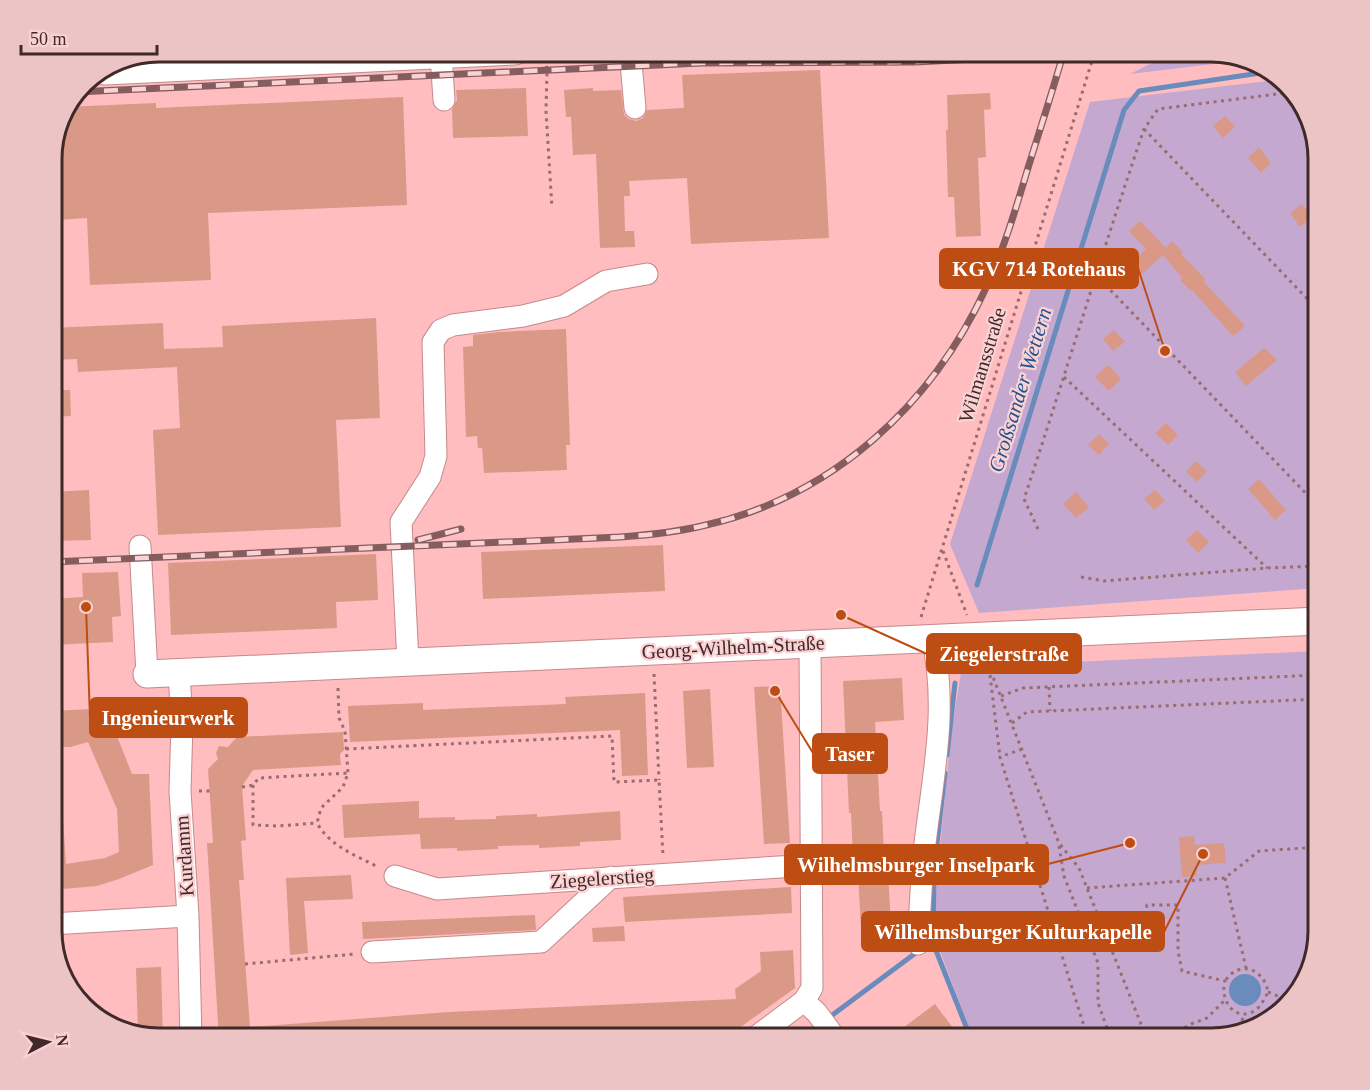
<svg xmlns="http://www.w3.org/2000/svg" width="1370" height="1090" viewBox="0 0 1370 1090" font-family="'Times New Roman',serif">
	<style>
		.green { fill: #c4a8cf }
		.water { fill: #698cbc }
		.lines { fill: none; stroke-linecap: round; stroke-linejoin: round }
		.stream { stroke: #698cbc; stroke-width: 5 }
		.building { fill: #da9987 }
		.minor-casing { stroke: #c6888b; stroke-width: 23 }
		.major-casing { stroke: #c6888b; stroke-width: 29 }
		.path { stroke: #996d6e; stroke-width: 3; stroke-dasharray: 3 4.5; stroke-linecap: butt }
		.minor { stroke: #fff; stroke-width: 21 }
		.major { stroke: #fff; stroke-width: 27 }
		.rail-casing { stroke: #855d5e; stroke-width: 7 }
		.rail { stroke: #fbd2d3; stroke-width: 4.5; stroke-dasharray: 14; stroke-linecap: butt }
		.labels { text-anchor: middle; stroke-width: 4.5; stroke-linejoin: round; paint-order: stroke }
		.street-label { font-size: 20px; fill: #412829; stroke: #fbd2d3 }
		.water-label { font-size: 21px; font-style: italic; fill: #23528f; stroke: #fbd2d3 }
		.rim { fill: none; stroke: #412829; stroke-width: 3 }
		.leader { fill: none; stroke: #be4d13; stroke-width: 2 }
		.callout-dot { fill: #be4d13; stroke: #fbd2d3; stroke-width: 2 }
		.callout { fill: #be4d13; stroke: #be4d13; stroke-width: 2 }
		.callout-label { font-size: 21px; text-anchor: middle; font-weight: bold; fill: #fff }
	</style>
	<rect width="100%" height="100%" fill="#ffbdbf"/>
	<!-- green -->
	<path class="green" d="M1176,51H1212L1238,61L1130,74Z
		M1284,79L1308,111L1319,158V588L979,613L950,544L1090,102Z
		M1319,651V932L1293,1002L1259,1028L1212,1039H973L936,940L935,898L951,733L962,667Z"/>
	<!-- water -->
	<path class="water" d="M1229 990a16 16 0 1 1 32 0a16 16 0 1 1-32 0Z"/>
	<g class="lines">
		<!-- stream -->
		<path class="stream" d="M977,585L1124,110L1139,91L1267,72
			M947,755L955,683
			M945,773L934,870L933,943L971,1039
			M827,1019L921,949L933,936
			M799,1039L820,1024"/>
	</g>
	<!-- building -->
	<path class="building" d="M820,70L829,238L691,244L687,178L629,181L630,196H624L625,231H634L635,247L600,248L596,154L573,155L571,117H566L564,90L593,88V91L621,90L624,115L629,119L636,121L643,118L647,110L684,108L682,75Z
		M526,88L528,136L453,138L452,109L457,100L456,90Z
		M990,93L991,109L984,110L986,157L978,158L981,236L956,237L954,197H948L946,130H948L947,95Z
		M403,97L407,205L208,213L211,280L90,285L87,218L57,220L56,204H51V167H55L54,141L62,111L65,107L156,103V108Z
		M1225,116L1235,127L1223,138L1213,126Z
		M1259,147L1271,163L1261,173L1248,158Z
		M1302,204L1313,217L1300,227L1290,213Z
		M1140,221L1166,248L1172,241L1183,252L1181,254L1206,280L1204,282L1245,326L1233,336L1192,290L1191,291L1180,280L1182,278L1163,255L1141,275L1130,264L1146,249L1129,231Z
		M376,318L380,418L336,420L341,527L158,535L153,430L180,428L177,367L78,372L77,359L51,360V328L163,323L164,349L223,347L222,326Z
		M566,329L570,445H566L567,470L484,473L482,448H478L477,436L466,437L463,347L473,346V335L499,332Z
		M1114,330L1125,342L1113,351L1103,339Z
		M1264,348L1277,360L1246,386L1235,372Z
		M1108,365L1121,379L1109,391L1095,377Z
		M51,390H70L71,416L51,417Z
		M1166,423L1178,435L1168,445L1155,433Z
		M1099,434L1109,444L1099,455L1088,445Z
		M1196,461L1207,471L1197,482L1186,472Z
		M1259,479L1286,510L1275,520L1248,489Z
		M89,490L91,540L51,541V492Z
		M1155,490L1165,501L1154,510L1144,499Z
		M1076,492L1089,507L1076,518L1063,504Z
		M1197,530L1209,542L1198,553L1186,540Z
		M663,545L665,591L483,599L481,552Z
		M376,554L378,600L336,602L337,628L171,635L168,563Z
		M118,572L121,616L112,617L113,642L51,645V599L83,597L82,573Z
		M902,678L904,720L875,722L880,811H882L884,854H887L892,944L862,946L857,856H853L851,813H849L843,681Z
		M780,686L790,843L764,844L754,687Z
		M710,689L714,767L687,768L683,691Z
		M645,693L648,775L622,776L620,730L350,742L348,706L423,703V710L493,707L566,704L565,697Z
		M113,708V726L132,774H149L153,865L119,879L97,886L51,890V819H63L66,864L105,858L119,852L117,809L88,742L70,747H51V711Z
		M343,732L344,750L340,754L341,765L253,770L242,786L246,840L241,841L244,880H239L250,1027L449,1012L736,999L735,989L761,971L760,952L793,950L795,988L735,1031L563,1039H219L207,843H213L208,769L218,759L216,753L219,746L228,747L237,737Z
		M419,801V818L455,817V820L496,819V816L537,814V817L620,811L621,840L580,842V846L539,848V845L498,846V849L457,851V848L421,849L420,834L344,838L342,805Z
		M1194,836L1195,845L1224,843L1226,863L1196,865L1197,876L1182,877L1179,837Z
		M351,875L353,899L304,901L308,953L290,955L286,878Z
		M791,887L792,913L625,922L623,897Z
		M535,915L536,930L363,939L362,922Z
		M624,926L625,941L593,942L592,928Z
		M161,967L163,1039H158L138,1032L136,968Z
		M935,1004L956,1032L946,1039H888Z"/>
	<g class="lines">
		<defs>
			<path id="minor" d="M630,51L635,108
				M441,55L444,100
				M140,546L147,674
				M408,662L401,522L430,477L436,456L433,342L441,330L453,325L523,316L564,306L606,281L647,274
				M179,672L182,724L180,791L188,916L191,1039
				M395,876L437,889L811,865
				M51,924L188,916
				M918,944C920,913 921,882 924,852C932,779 949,710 932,637
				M372,952L541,942L611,877
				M804,1001L817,1013L836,1039
				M753,1039L804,1001L812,988L810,643"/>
			<path id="major" d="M105,71L515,51
				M147,674L1319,621"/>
		</defs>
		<!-- minor casing -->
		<use href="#minor" class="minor-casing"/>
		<!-- major casing -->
		<use href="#major" class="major-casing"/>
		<!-- path -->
		<path class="path" d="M545,51L547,71L546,111L552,208
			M1144,129L1319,311
			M1095,274L1319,507
			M1064,377L1267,568
			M1038,529L1024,499C1065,376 1102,252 1144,129L1158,109L1293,92
			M943,551L967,615
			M1081,577L1104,581L1267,568L1319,566
			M921,617L1095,51
			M985,657L1059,843L1079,868L1147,1039
			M654,674L659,780
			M990,675L1000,757
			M1049,687L1050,711
			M338,688L339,718L345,731L348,773L343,787L321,808L317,823C330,846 355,855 378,867
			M1001,696L1023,688L1319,675
			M1012,723L1027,712L1319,699
			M346,749L612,736L614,782L659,780L663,856
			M1022,749L1000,757L1088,1039
			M253,785V825L278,826L317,823
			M242,787L253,785L259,778L348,773
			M199,791H210
			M1059,846L1064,876L1098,963V1003L1111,1039
			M1225,878L1246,968
			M1087,888L1225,878L1259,851L1319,847
			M1108,943L1134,938L1143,925L1147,905H1178V951L1182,971L1225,981C1219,1003 1238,1024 1257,1009C1262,1004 1265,998 1268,992C1264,969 1240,959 1225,981
			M245,964L355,954
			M1268,992L1292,1002
			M1235,1034L1245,1014
			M1165,1039L1191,1024L1207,1018L1225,1000"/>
		<!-- minor -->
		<use href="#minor" class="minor"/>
		<!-- major -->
		<use href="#major" class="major"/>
		<defs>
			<path id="rail" d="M76,92L701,63L915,62L1129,51
				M418,540L461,529
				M51,562L620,537C649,535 678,532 706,525C833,496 932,405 986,288C1004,249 1016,208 1028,168C1040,129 1053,90 1064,51"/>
		</defs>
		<!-- rail casing -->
		<use href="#rail" class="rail-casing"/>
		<!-- rail -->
		<use href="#rail" class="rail"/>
	</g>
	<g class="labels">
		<!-- street labels -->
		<g class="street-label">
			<text transform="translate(982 365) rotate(-73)" y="7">Wilmansstraße</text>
			<text transform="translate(733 647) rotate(-3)" y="7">Georg-Wilhelm-Straße</text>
			<text transform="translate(184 856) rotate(-94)" y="7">Kurdamm</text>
			<text transform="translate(602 878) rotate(-4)" y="7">Ziegelerstieg</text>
		</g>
		<!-- water labels -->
		<g class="water-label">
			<text transform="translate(1020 390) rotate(-73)" y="7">Großsander Wettern</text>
		</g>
	</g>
	<!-- crop -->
	<path d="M0 0H1370V1090H0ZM159 62H1211A97 97 0 0 1 1308 159V931A97 97 0 0 1 1211 1028H159A97 97 0 0 1 62 931V159A97 97 0 0 1 159 62Z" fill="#ecc4c5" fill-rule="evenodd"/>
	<path class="rim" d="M159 62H1211A97 97 0 0 1 1308 159V931A97 97 0 0 1 1211 1028H159A97 97 0 0 1 62 931V159A97 97 0 0 1 159 62Z"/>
	<!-- callouts -->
	<path class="leader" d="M1165 351L1138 268M841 615L927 654M86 607L90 718M775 691L813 753M1130 843L1048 864M1203 854L1164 932"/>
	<g class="callout-dot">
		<circle cx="1165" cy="351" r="6"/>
		<circle cx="841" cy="615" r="6"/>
		<circle cx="86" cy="607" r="6"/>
		<circle cx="775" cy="691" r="6"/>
		<circle cx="1130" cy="843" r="6"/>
		<circle cx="1203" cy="854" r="6"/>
	</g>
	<g class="callout">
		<rect x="940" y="249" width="198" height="39" rx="6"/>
		<rect x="927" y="634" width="154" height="39" rx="6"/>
		<rect x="90" y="698" width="157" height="39" rx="6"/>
		<rect x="813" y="734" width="74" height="39" rx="6"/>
		<rect x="785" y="845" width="263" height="39" rx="6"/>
		<rect x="862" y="912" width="302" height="39" rx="6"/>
	</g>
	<g class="callout-label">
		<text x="1039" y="276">KGV 714 Rotehaus</text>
		<text x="1004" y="661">Ziegelerstraße</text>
		<text x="168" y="725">Ingenieurwerk</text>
		<text x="850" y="761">Taser</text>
		<text x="916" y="872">Wilhelmsburger Inselpark</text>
		<text x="1013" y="939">Wilhelmsburger Kulturkapelle</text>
	</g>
	<!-- north arrow -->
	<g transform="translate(48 1042) rotate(83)" stroke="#fbd2d3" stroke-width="4.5" paint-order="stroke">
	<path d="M0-4.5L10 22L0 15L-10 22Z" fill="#412829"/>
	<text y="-9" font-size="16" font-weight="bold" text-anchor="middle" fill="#412829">N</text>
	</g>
	<!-- scale -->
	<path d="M21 45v9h136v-9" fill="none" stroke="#412829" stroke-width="3"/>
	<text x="30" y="45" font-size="18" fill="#412829" stroke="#fbd2d3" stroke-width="4.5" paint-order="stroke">50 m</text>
</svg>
